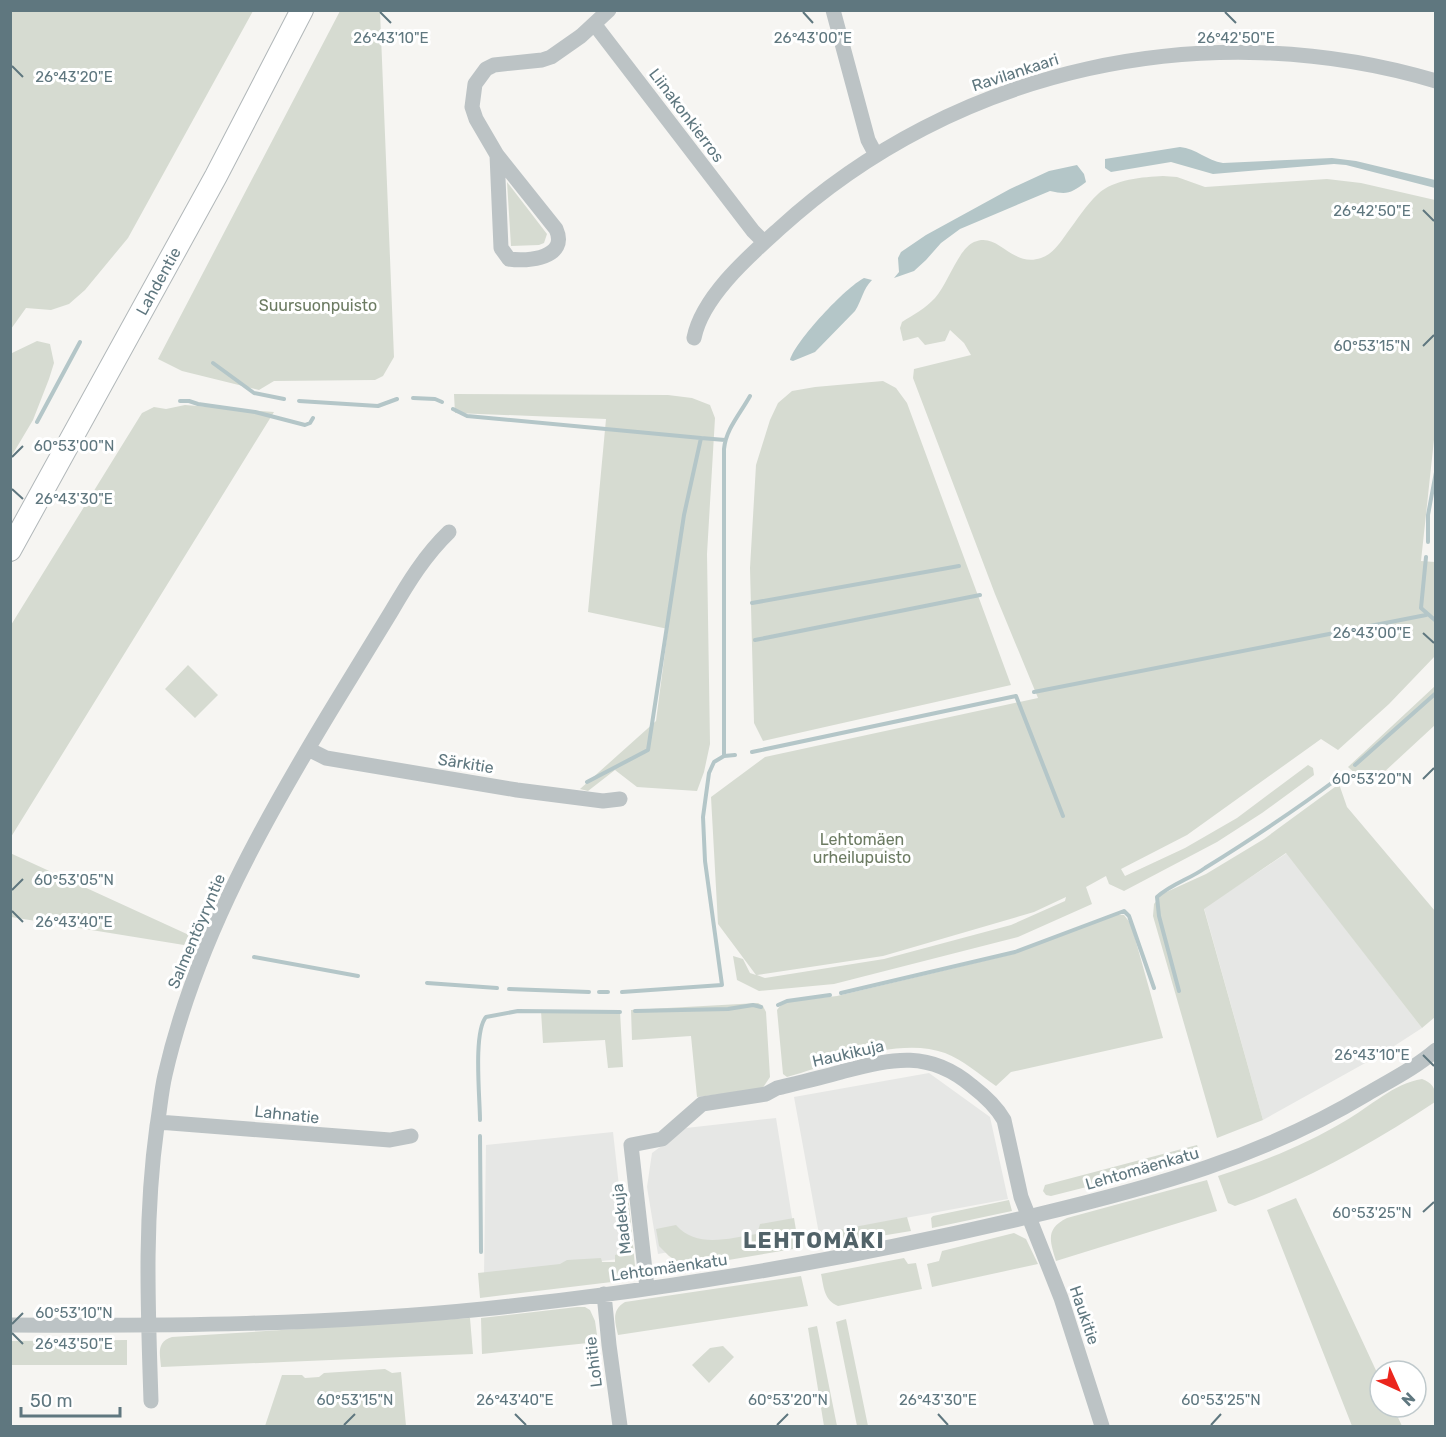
<svg xmlns="http://www.w3.org/2000/svg" width="1446" height="1437" viewBox="0 0 1446 1437" font-family="Rubik,sans-serif">
	<style>
		.built { fill: #e6e7e5 }
		.green { fill: #d6dbd1; fill-rule: evenodd }
		.water { fill: #b4c6c8 }
		.lines { fill: none; stroke-linecap: round; stroke-linejoin: round }
		.stream { stroke: #b4c6c8; stroke-width: 4 }
		.highway-casing { stroke: #b1b7b9; stroke-width: 24 }
		.minor { stroke: #bcc3c5; stroke-width: 15 }
		.highway { stroke: #fff; stroke-width: 22 }
		.ticks { fill: none; stroke: #5f777f; stroke-width: 2 }
		.labels { text-anchor: middle; stroke-width: 6; stroke-linejoin: round; paint-order: stroke }
		.street-label { font-size: 16px; fill: #5f777f; stroke: #fff }
		.park-label { font-size: 16px; fill: #6c7b62; stroke: #fff }
		.district-label { font-size: 22px; font-weight: bold; letter-spacing: 1.5px; fill: #526369; stroke: #fff }
		.ticks-label { font-size: 15px; text-anchor: middle; fill: #5f777f; stroke: #fff; stroke-width: 6; stroke-linejoin: round; paint-order: stroke }
	</style>
	<rect width="100%" height="100%" fill="#f6f5f2"/>
	<!-- built -->
	<path class="built" d="M1287,853L1422,1028L1385,1052L1263,1120L1204,908Z
		M929,1073L990,1117L1008,1199L819,1234L794,1097Z
		M776,1118L794,1230L658,1254L647,1187L652,1153L686,1128Z
		M613,1132L627,1258L484,1275L486,1145Z"/>
	<!-- green -->
	<path class="green" d="M11,10L253,11L128,238L85,290L69,304L51,310L26,308L11,329Z
		M340,11H380L394,357L383,376L375,380L274,381L259,390L182,371L158,359Z
		M1163,176L1177,177L1205,187L1327,179L1361,183L1435,200L1436,421L1421,561L1435,562V656L1389,704L1338,750L1321,739L1187,835L1121,869L1125,876L1185,848L1237,818L1308,765L1313,768L1314,775L1262,813L1217,842L1124,891L1109,884L1106,876L1086,887L1092,904L1018,937L834,984L759,991L737,980L733,956L743,959L750,973L756,975L718,924L711,797L765,757L1038,698L995,594L913,378L914,369L971,355L964,343L950,330L945,341L925,345L918,337L903,341L900,328L902,322C913,315 926,308 935,298C948,284 958,249 974,242C999,231 1011,268 1041,258C1053,254 1060,243 1067,233C1077,220 1086,205 1098,194C1114,179 1143,177 1163,176ZM1066,897L1065,901L1011,925L884,959L765,978L757,975L883,956L1034,912Z
		M507,182L547,234L544,243L539,245L511,246Z
		M37,341L50,344L54,363L49,379L33,420L11,457V350L12,353Z
		M883,381L896,388L907,403L1011,685L763,741L754,723L750,568L756,465L770,420L778,403L792,391L815,387Z
		M454,394L668,395L692,398L710,405L715,418L707,554L710,744L704,772L697,791L637,787L615,770L588,791L580,789L656,721L668,629L588,612L606,419L455,413Z
		M185,405L274,412L11,837V625L142,413L154,407L166,409Z
		M188,665L218,695L195,718L165,689Z
		M1435,686V725L1369,786L1348,767Z
		M1339,784L1347,807L1435,911V1017L1422,1028L1286,853L1204,909L1263,1120L1217,1138L1153,916L1154,904L1162,894L1206,874L1264,839Z
		M10,853L189,935L184,945L11,917Z
		M1112,914L1124,915L1131,924L1163,1038L1011,1072L996,1086C980,1075 963,1060 945,1053C899,1036 833,1064 787,1077L783,1074L777,1010L783,1002L837,996L1013,954Z
		M758,1003L763,1006L766,1012L770,1077L762,1089L697,1097L691,1036L632,1040L631,1010Z
		M541,1011H620L623,1067L608,1068L605,1040L543,1043Z
		M1422,1079C1434,1084 1436,1089 1435,1102C1373,1143 1306,1181 1235,1206L1228,1203L1218,1176C1262,1162 1305,1145 1345,1121C1370,1107 1394,1083 1422,1079Z
		M1197,1145L1200,1154L1134,1175L1051,1196L1046,1195L1043,1191L1045,1185Z
		M1207,1180L1217,1211L1056,1261C1050,1241 1045,1229 1067,1218Z
		M618,1194H624L629,1204L635,1266C632,1275 629,1278 620,1281L480,1298L478,1273L560,1264L567,1260L601,1258L602,1262H615V1255L622,1253Z
		M1296,1198L1380,1379V1407H1393L1402,1426H1352L1267,1210Z
		M1009,1200L1012,1211L932,1228L931,1218L933,1216Z
		M907,1217L911,1231L820,1246L817,1234Z
		M794,1218L799,1248L699,1265L681,1264L669,1256L659,1246L656,1229L676,1225C697,1249 729,1238 757,1234L760,1224Z
		M1014,1233L1026,1239L1038,1264L932,1287L927,1264L939,1261L942,1251Z
		M904,1258L908,1264L916,1263L922,1289L838,1306C824,1300 824,1288 821,1274Z
		M801,1276L808,1306L618,1335C615,1322 611,1310 625,1302Z
		M577,1307H585L590,1310L595,1321L598,1342L482,1354L481,1318Z
		M470,1318L473,1354L161,1367C160,1354 156,1342 172,1337Z
		M846,1319L868,1426H857L836,1322Z
		M817,1326L837,1426H824L808,1328Z
		M127,1340V1365H11V1341Z
		M723,1346L734,1357L709,1383L692,1365L710,1348Z
		M385,1369L392,1373L401,1372L406,1426H265L282,1375H302L305,1378L319,1377L324,1373Z"/>
	<!-- water -->
	<path class="water" d="M1180,147C1196,148 1207,161 1223,163L1332,158L1356,161L1435,180V188L1346,165L1334,164L1213,174L1171,162L1111,172L1105,168V159Z
		M1077,165L1084,174L1086,182C1071,193 1068,195 1050,191L960,229L941,243L926,260L914,271L894,278L899,272L898,258L901,252L926,235L1010,189L1049,171Z
		M864,278L872,280C863,289 862,300 855,311L815,352L793,361L790,360C796,340 846,287 864,278Z"/>
	<g class="lines">
		<!-- stream -->
		<path class="stream" d="M213,363L254,393L284,399
			M413,398L435,399L442,402
			M180,401H189L198,404L255,412L305,425L310,423L313,418
			M299,401L378,406L397,399
			M453,409L467,416L701,438
			M37,422L80,342
			M1428,542V515L1436,472
			M1426,557L1421,608L1436,621
			M752,603L959,566
			M755,640L980,595
			M1034,692L1426,615
			M752,752L1016,696L1063,816
			M724,756V449C726,429 740,414 750,396
			M1355,765L1436,693
			M587,782L648,750L684,515L701,438L725,440
			M254,957L358,976
			M427,983L497,988
			M509,989L589,992
			M1179,991L1159,916L1157,897C1171,884 1190,879 1205,868C1250,840 1294,811 1337,779
			M599,992H608
			M622,992L722,985L705,861L703,817L709,773L714,762L724,756L735,755
			M841,993L1015,952L1124,911L1129,916L1154,988
			M778,1005L787,1001L830,995
			M635,1011L728,1009L753,1005L761,1007
			M480,1120C480,1099 473,1032 486,1017L518,1011L620,1012
			M480,1136L481,1252"/>
		<defs>
			<path id="highway" d="M10,550L216,176L302,10"/>
		</defs>
		<!-- highway casing -->
		<use href="#highway" class="highway-casing"/>
		<!-- minor -->
		<path class="minor" d="M833,10L868,140L876,155
			M595,25L753,231L764,242
			M497,155L556,229C569,258 528,262 509,259L501,248L497,155L476,119L472,107L475,84L486,69L494,65L542,60L551,57L581,36L609,10
			M694,338C702,297 749,256 779,229C956,67 1207,13 1436,81
			M308,749L326,758L517,790L603,801L620,799
			M158,1122L390,1140L411,1136
			M647,1288L631,1145L662,1139L702,1104L766,1094L777,1088C798,1083 820,1078 841,1072C892,1059 928,1049 972,1086C985,1096 996,1106 1004,1120L1021,1197L1061,1298L1102,1426
			M604,1294L609,1345L620,1426
			M10,1325C168,1326 326,1325 483,1309C669,1290 854,1258 1036,1215C1154,1187 1262,1157 1367,1094C1391,1080 1415,1068 1436,1050
			M151,1401C148,1308 144,1220 157,1126C160,1109 161,1092 165,1075C196,939 267,815 339,697C356,669 374,640 391,612C408,583 425,555 449,532"/>
		<!-- highway -->
		<use href="#highway" class="highway"/>
	</g>
	<!-- ticks -->
	<path class="ticks" d="M380,12L391,23M803,12L813,23M1225,12L1236,23M12,66L23,77M1423,210L1434,221M1423,346L1434,335M12,457L23,446M12,489L23,499M1423,633L1434,643M1423,779L1434,768M12,890L23,879M12,911L23,922M1423,1055L1434,1066M1423,1212L1434,1202M12,1324L23,1313M12,1333L23,1344M515,1414L526,1425M938,1414L948,1425M344,1425L355,1414M777,1425L788,1414M1211,1425L1221,1414"/>
	<g class="labels">
		<!-- street labels -->
		<g class="street-label">
			<text transform="translate(1015 72) rotate(-18)" y="6">Ravilankaari</text>
			<text transform="translate(687 115) rotate(53)" y="6">Liinakonkierros</text>
			<text transform="translate(158 281) rotate(-61)" y="6">Lahdentie</text>
			<text transform="translate(466 763) rotate(9)" y="6">Särkitie</text>
			<text transform="translate(196 931) rotate(-67)" y="6">Salmentöyryntie</text>
			<text transform="translate(848 1053) rotate(-13)" y="6">Haukikuja</text>
			<text transform="translate(287 1114) rotate(6)" y="6">Lahnatie</text>
			<text transform="translate(1142 1168) rotate(-16)" y="6">Lehtomäenkatu</text>
			<text transform="translate(621 1219) rotate(-97)" y="6">Madekuja</text>
			<text transform="translate(669 1267) rotate(-8)" y="6">Lehtomäenkatu</text>
			<text transform="translate(1085 1315) rotate(71)" y="6">Haukitie</text>
			<text transform="translate(593 1362) rotate(-97)" y="6">Lohitie</text>
		</g>
		<!-- park labels -->
		<g class="park-label">
			<text x="318" y="311">Suursuonpuisto</text>
			<text x="862" y="845">Lehtomäen<tspan x="862" dy="18">urheilupuisto</tspan></text>
		</g>
		<!-- district labels -->
		<g class="district-label">
			<text x="814" y="1248">LEHTOMÄKI</text>
		</g>
	</g>
	<g class="ticks-label">
		<text x="391" y="43">26°43'10"E</text>
		<text x="813" y="43">26°43'00"E</text>
		<text x="1236" y="43">26°42'50"E</text>
		<text x="74" y="82">26°43'20"E</text>
		<text x="1372" y="216">26°42'50"E</text>
		<text x="1372" y="351">60°53'15"N</text>
		<text x="74" y="451">60°53'00"N</text>
		<text x="74" y="504">26°43'30"E</text>
		<text x="1372" y="638">26°43'00"E</text>
		<text x="1372" y="784">60°53'20"N</text>
		<text x="74" y="885">60°53'05"N</text>
		<text x="74" y="927">26°43'40"E</text>
		<text x="1372" y="1060">26°43'10"E</text>
		<text x="1372" y="1218">60°53'25"N</text>
		<text x="74" y="1318">60°53'10"N</text>
		<text x="74" y="1349">26°43'50"E</text>
		<text x="355" y="1405">60°53'15"N</text>
		<text x="788" y="1405">60°53'20"N</text>
		<text x="938" y="1405">26°43'30"E</text>
		<text x="1221" y="1405">60°53'25"N</text>
		<text x="515" y="1405">26°43'40"E</text>
	</g>
	<!-- border -->
	<rect width="1446" height="1437" fill="none" stroke="#5f777f" stroke-width="24"/>
	<!-- north arrow -->
	<g transform="translate(1398 1389) rotate(135)"><circle r="28" fill="#ffffff" stroke="#bfc9cc" stroke-width="1.5"/>
	<path d="M0-4.5L10 22L0 15L-10 22Z" fill="#eb261d"/>
	<text y="-9" font-size="16" font-weight="bold" text-anchor="middle" fill="#5f777f">N</text>
	</g>
	<!-- scale -->
	<path d="M21 1407v9h99v-9" fill="none" stroke="#5f777f" stroke-width="3"/>
	<text x="30" y="1407" font-size="18" fill="#5f777f" stroke="#ffffff" stroke-width="4.5" paint-order="stroke">50 m</text>
</svg>
